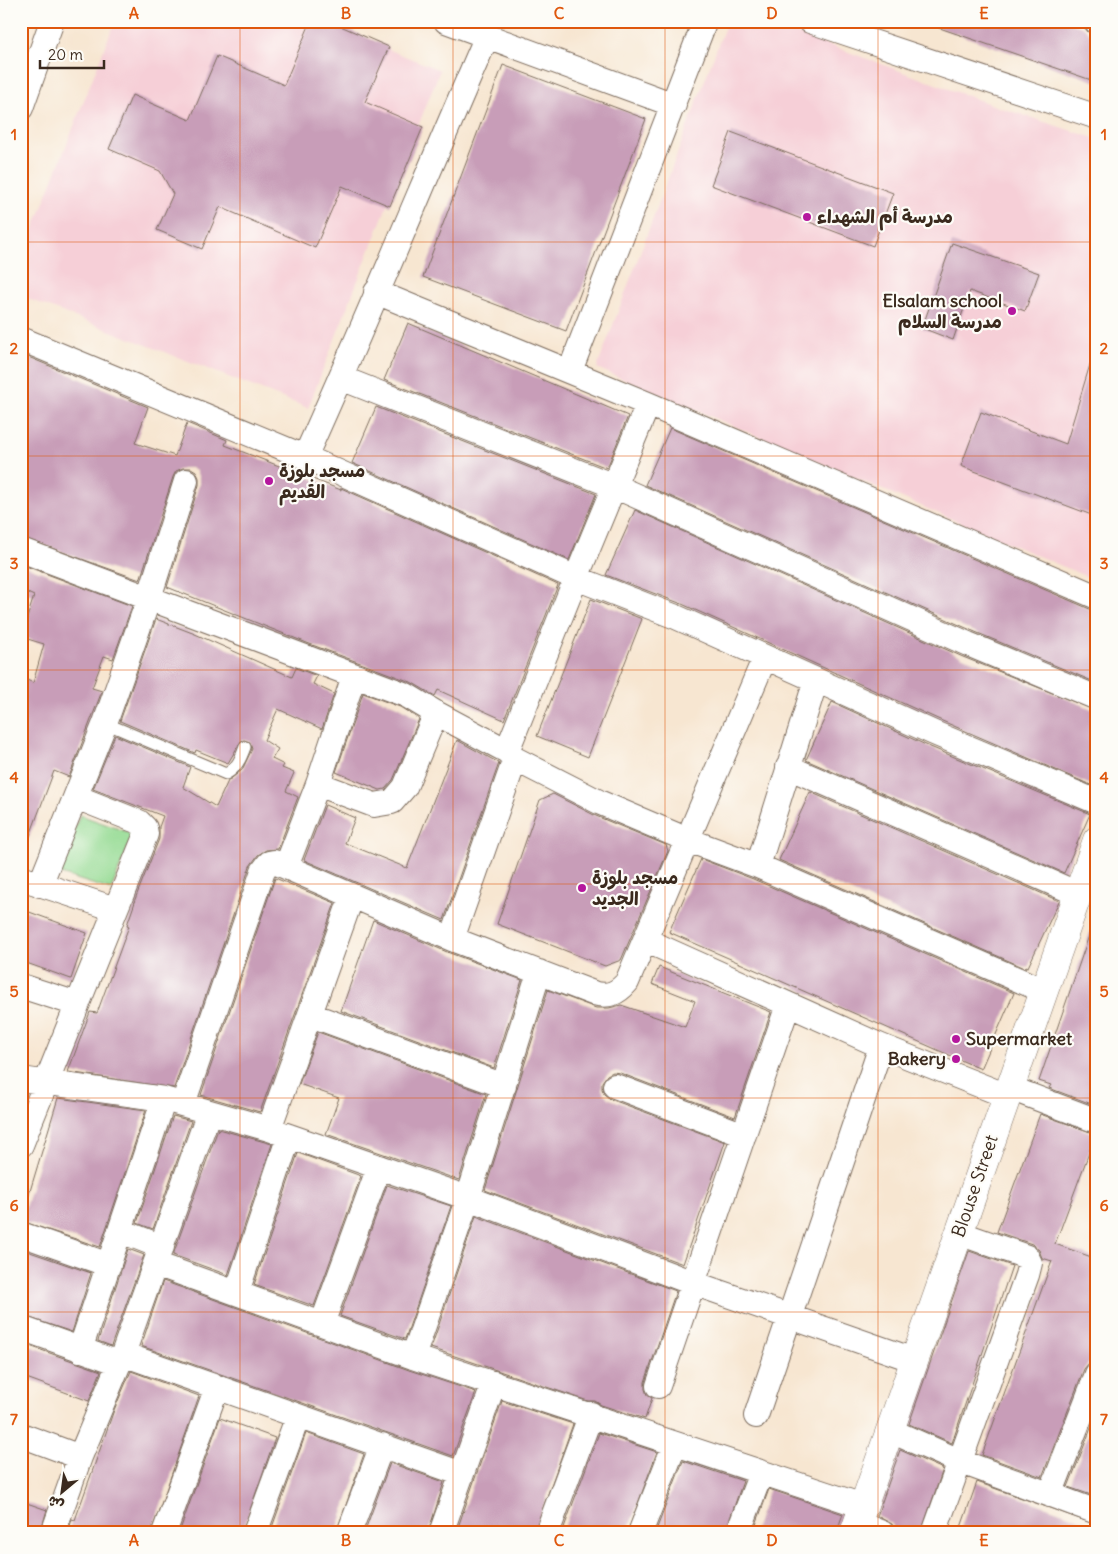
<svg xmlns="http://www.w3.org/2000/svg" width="1118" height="1554" viewBox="0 0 1118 1554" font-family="Delius,'Playpen Sans Arabic',sans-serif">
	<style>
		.built { fill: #f6cfd7 }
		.green { fill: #96db94; stroke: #688259 }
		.building { fill: #c89db8 }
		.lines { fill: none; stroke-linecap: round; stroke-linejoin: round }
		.service-casing { stroke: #7d6c5d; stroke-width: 13 }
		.minor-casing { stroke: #7d6c5d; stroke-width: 26 }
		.tertiary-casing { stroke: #7d6c5d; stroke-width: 29 }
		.service { stroke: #fff; stroke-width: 11 }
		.minor { stroke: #fff; stroke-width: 24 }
		.tertiary { stroke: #fff; stroke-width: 28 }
		.grid { fill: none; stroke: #df570d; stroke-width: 1; stroke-opacity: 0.55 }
		.poi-dot { fill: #b5179e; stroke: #fdfcf7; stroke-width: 2 }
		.labels { text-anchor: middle; stroke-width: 4.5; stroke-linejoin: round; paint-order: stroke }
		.poi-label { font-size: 18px; font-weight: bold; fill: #3b2a1e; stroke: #fdfcf7; text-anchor: start }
		.street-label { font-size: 18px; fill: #3b2a1e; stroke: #fdfcf7 }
		.neatline { fill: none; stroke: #df570d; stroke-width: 2 }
		.grid-label { font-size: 16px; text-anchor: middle; font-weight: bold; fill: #df570d }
	</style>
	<rect width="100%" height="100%" fill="#fdfcf7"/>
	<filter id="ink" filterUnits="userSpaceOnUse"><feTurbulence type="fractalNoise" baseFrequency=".02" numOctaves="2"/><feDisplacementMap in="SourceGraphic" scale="10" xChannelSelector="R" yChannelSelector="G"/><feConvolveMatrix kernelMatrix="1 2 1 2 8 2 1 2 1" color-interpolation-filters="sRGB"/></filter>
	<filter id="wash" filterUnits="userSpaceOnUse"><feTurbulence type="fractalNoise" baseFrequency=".0096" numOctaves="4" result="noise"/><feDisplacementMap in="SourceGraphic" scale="20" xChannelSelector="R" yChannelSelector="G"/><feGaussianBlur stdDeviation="1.12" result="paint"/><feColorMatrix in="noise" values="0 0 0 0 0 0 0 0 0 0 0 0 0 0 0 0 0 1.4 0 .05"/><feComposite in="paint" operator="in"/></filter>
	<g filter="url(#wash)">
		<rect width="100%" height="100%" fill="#f7e6d1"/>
		<!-- built -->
		<path class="built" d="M115,21H316L440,70L308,408L21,296V261Z
			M727,21H764L998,107L1097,139V581L597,368Z"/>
		<!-- green -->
		<path class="green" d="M80,815L133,834L111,890L58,873Z"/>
		<g id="blocks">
			<!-- building -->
			<path class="building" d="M311,21H329L389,47L365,102L423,127L390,206L342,186L315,248L220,207L202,249L157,230L173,194L160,171L109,149L132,95L190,120L217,56L284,85Z
				M928,21H1064L1085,28L1088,32L1097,35V82L928,24Z
				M503,65L646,119L566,331L423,277Z
				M731,132L893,193L873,246L711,185Z
				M952,243L1039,273L1025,311L970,291L953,340L922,328Z
				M408,323L628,416L607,468L384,380Z
				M21,354L148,407L135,443L175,456L187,423L227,440L225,445L341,490V488L558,585L504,720L438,690L435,696L411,682L307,643L167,587L199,485V478L196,471L191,468H183L176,471L173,477L140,580L21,537Z
				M1092,358L1097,359V517L961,466L981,412L1066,444Z
				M376,407L596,494L569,560L352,463Z
				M670,428L1092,610H1097V683L973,631L645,485Z
				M635,510L963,657L1097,711V778L1093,786L940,720L682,604L606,575Z
				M23,565L132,606L113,659L104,656L92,688L102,691L69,777L54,771L23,854H21V677L33,683L44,644L21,637L34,596L21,590V569Z
				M591,599L642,619L588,757L537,736Z
				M156,619L195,634L292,677L296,668L317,676L313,684L334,694L322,729L278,709L264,740L278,749L272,759L284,765L282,768L294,773L286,791L298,797L278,849L266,850L258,855L250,866L174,1088L68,1072L90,1012L97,1013L129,926L127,925L135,902H134L159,839V827L163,816L93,789L115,735L190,767L183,787L216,807L228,781L242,770L252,749L250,742L244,740L241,741L228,763L196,750L195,753L120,721Z
				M363,693L400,707L419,719L393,780L385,789L380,790L336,772Z
				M832,702L928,746L1090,814L1064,873L806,760Z
				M457,740L499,763L444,920L304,860L325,805L355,818L345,843L407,868Z
				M810,792L1059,901L1028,967L1026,966L1025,968L779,860Z
				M553,794L596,816L666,845L668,851L621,960L605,966L497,924L540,800Z
				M701,859L753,879L1014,993L981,1069L669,932Z
				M275,878L335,903L260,1112L201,1095Z
				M21,909L87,933L71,979L21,961Z
				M373,920L447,952L522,980L494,1068L341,1011Z
				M1094,921H1097V1106L1049,1088L1051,1085L1039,1081Z
				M659,967L771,1012L735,1117L620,1073L613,1072L607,1075L602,1082V1089L604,1094L610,1099L725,1142L683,1264L485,1190L548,990L596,1008H609L621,1005L685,1027L695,1001L652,984Z
				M318,1032L486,1094L459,1180L326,1134L339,1098L299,1084Z
				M58,1098L146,1110L100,1247L21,1221Z
				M1040,1114L1096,1134L1055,1244L1097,1259V1361L1089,1363L1084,1369L1042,1477L982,1455L1052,1261L1042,1258L1039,1250L1032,1244L997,1232Z
				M173,1116L191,1121L153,1229L137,1223Z
				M218,1129L272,1144L228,1275L173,1255Z
				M298,1153L361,1176L314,1306L254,1285Z
				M387,1185L451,1206L405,1339L340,1316Z
				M476,1216L676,1291L645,1382V1389L647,1395L652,1398L645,1419L601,1405L595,1401H588L431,1348Z
				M21,1249L91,1273L72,1332L21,1315Z
				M128,1249L144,1255L111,1346L98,1341Z
				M969,1251L1012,1266L952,1443L909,1424Z
				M163,1281L409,1370L476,1392L453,1456L141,1346Z
				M21,1343L101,1371L89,1401L21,1376Z
				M131,1371L199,1396L151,1533H68L72,1519L75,1520L114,1410Z
				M502,1401L573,1424L534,1533H456Z
				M1097,1413V1497L1068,1487Z
				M220,1418L275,1438L242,1533H179Z
				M306,1433L364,1454L336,1533H270Z
				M599,1433L657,1452L627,1533H562Z
				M900,1450L943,1469L921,1533H895L892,1524L877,1516Z
				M683,1461L743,1481L725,1533H655Z
				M390,1463L444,1482L428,1533H364Z
				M977,1482L1097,1525V1533H959Z
				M769,1489L843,1514L836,1533H753Z
				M21,1501L47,1510L40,1533H21Z"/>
		</g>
	</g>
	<g filter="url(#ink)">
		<use href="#blocks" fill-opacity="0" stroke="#7d6c5d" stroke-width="1"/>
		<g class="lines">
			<defs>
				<path id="service" d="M105,723L226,774C237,768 241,758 245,747"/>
				<path id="minor" d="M446,21L674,105
					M810,21L1097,117
					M1096,21L1097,22
					M21,108L52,21
					M376,292L648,404L1097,597
					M21,339L305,457L576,578L676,617L934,733L1097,802
					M570,371L705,21
					M341,378L614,486L968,644L1097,698
					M305,457C368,318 426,176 487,36
					M21,550L406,695L436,713L507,751
					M515,759L601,803L688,840L758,866L1044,991
					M788,767L1078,894
					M318,784L374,805L392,802L405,787L436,713
					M758,866L816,680
					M286,867L318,784L354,676
					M21,878L115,909
					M40,885L105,723L149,598L186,481
					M452,939L515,759L507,751L576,578L648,404
					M645,940L881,1046L1007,1096
					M21,986L77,1004
					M311,1015L504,1086
					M21,1079L164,1099L269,1129L468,1198L693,1283L914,1360
					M615,1086L744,1135
					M1010,1088L1097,1121
					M183,1104L263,871L269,863L274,862L286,867L452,939L593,993C608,997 617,994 627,982L765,657
					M269,1129L352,896
					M21,1145L146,834L145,828L139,822L76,797
					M121,1231L162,1247
					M21,1234L109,1265
					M156,1264L413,1357L863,1506
					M237,1292L289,1136
					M322,1324L379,1167
					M21,1328L119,1363
					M80,1350L164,1099
					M123,1354L462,1474
					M413,1357L468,1198L539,972
					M658,1386L788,1005
					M756,1416L881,1046
					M889,1430L959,1461L1097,1512
					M21,1435L80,1457
					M1050,1495L1097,1374
					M857,1523L882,1533
					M53,1533L80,1457L123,1354L209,1112
					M164,1533L217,1387
					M255,1533L298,1416
					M349,1533L382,1445
					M441,1533L494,1383
					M547,1533L591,1414
					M640,1533L675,1444
					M738,1533L761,1473
					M934,1533L1027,1275L1030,1263L1027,1257L959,1233"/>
				<path id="tertiary" d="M854,1533L1097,840"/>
			</defs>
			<!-- service casing -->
			<use href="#service" class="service-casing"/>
			<!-- minor casing -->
			<use href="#minor" class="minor-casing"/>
			<!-- tertiary casing -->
			<use href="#tertiary" class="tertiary-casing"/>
			<!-- service -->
			<use href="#service" class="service"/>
			<!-- minor -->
			<use href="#minor" class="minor"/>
			<!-- tertiary -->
			<use href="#tertiary" class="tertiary"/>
		</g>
	</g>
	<!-- grid -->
	<path class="grid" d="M240,21V1533M453,21V1533M665,21V1533M878,21V1533M21,242H1097M21,456H1097M21,670H1097M21,884H1097M21,1098H1097M21,1312H1097"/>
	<!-- markers -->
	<g class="poi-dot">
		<circle cx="807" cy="217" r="5"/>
		<circle cx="1012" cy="311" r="5"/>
		<circle cx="269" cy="481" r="5"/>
		<circle cx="582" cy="888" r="5"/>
		<circle cx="956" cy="1039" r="5"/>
		<circle cx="956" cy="1059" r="5"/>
	</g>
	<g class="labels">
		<!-- poi labels -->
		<g class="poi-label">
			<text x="817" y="223">مدرسة أم الشهداء</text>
			<text x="1002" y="307" text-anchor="end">Elsalam school<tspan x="1002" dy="21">مدرسة السلام</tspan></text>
			<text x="279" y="477">مسجد بلوزة<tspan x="279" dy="21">القديم</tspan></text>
			<text x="592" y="884">مسجد بلوزة<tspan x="592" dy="21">الجديد</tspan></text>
			<text x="966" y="1045">Supermarket</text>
			<text x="946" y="1065" text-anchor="end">Bakery</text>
		</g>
		<!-- street labels -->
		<g class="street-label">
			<text transform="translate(975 1186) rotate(-71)" y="6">Blouse Street</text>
		</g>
	</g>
	<!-- margin -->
	<rect width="1118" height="1554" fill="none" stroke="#fdfcf7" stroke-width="55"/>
	<!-- north arrow -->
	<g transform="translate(62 1492) rotate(209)" stroke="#fdfcf7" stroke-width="4" paint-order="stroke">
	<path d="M0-4L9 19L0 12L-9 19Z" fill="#3b2a1e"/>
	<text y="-8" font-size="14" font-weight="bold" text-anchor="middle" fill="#3b2a1e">ش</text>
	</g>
	<!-- scale -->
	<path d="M40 60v8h64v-8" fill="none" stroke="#3b2a1e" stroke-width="2.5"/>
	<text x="48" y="60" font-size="15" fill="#3b2a1e" stroke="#fdfcf7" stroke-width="4" paint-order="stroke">20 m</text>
	<rect x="28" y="28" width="1062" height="1498" class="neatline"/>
	<g class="grid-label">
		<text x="134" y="19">A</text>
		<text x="346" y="19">B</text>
		<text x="559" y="19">C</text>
		<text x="772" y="19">D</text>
		<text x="984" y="19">E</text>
		<text x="14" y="140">1</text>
		<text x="1104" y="140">1</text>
		<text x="14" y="354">2</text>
		<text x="1104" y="354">2</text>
		<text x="14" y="569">3</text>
		<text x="1104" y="569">3</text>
		<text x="14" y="783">4</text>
		<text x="1104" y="783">4</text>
		<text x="14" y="997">5</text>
		<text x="1104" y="997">5</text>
		<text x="14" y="1211">6</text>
		<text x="1104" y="1211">6</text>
		<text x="14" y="1425">7</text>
		<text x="1104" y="1425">7</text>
		<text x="134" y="1546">A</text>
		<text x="346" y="1546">B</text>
		<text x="559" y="1546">C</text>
		<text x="772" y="1546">D</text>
		<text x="984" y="1546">E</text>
	</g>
</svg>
